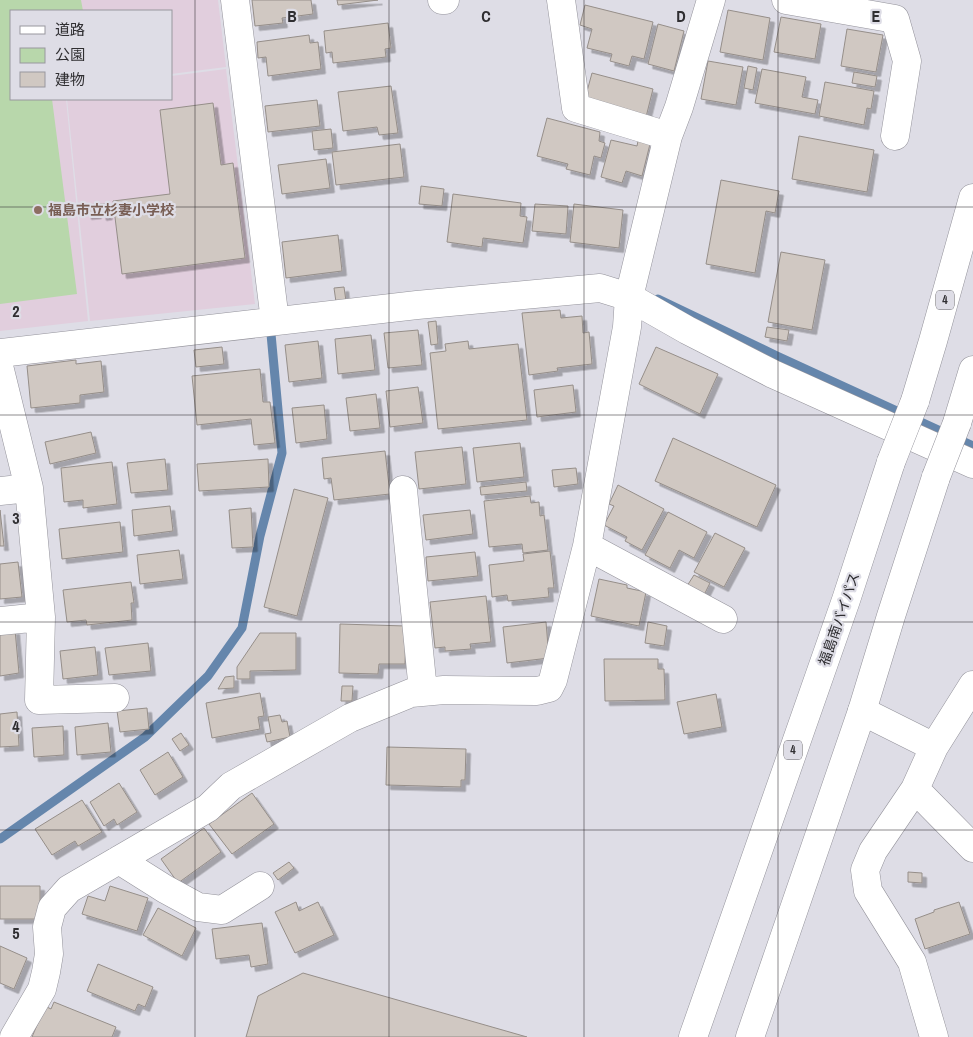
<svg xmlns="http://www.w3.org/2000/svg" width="973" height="1037" viewBox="0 0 973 1037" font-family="'Archivo Narrow','Noto Sans JP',sans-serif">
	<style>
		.education { fill: #e1cedd }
		.green { fill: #b8d7ab }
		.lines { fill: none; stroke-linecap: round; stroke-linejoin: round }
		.stream { stroke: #6586ac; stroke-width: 9 }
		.building { fill: #d0c8c2; stroke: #958e89; filter: url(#shadow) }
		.minor-casing { stroke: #94939b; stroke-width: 29 }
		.trunk-casing { stroke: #94939b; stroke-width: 29 }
		.minor { stroke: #fff; stroke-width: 28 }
		.trunk { stroke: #fff; stroke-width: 28 }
		.trunk-bridge-casing { stroke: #94939b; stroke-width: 29; stroke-linecap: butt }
		.trunk-bridge { stroke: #fff; stroke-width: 28 }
		.grid { fill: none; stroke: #2f2e31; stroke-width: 1; stroke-opacity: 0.55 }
		.education-dot { fill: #8d6e63; stroke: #dedde6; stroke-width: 2 }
		.labels { text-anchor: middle; stroke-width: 4.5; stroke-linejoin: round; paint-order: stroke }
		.shield { fill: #dedde6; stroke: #646267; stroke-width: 1 }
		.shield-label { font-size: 12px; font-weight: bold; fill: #2f2e31 }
		.education-label { font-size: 14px; font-weight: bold; fill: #785e54; stroke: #dedde6; text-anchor: start }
		.street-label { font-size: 14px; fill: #2f2e31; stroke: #dedde6 }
		.grid-label { font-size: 16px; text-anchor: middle; font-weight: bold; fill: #2f2e31; stroke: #dedde6; stroke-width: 4.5; stroke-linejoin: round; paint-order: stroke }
	</style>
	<defs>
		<filter id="shadow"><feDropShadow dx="4.5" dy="4.5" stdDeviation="0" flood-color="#0004"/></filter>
	</defs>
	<rect width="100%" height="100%" fill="#dedde6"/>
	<!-- education -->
	<path class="education" d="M0,0H218L226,67L171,74V11H11V99H66L88,321L0,331Z
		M226,69L255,304L90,321L67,99H171V76Z"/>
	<!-- green -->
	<path class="green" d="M0,0H81L83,11H11V99H52L77,294L0,304Z"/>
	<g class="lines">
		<!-- stream -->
		<path class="stream" d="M658,299L777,356L973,446
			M0,839L145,737L208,676L242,628L260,536L282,453L271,334"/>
	</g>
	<!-- building -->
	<path class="building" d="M252,0H311L313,14L282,18L283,23L255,26Z
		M337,0H378L338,5Z
		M585,5L653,22L644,59L632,56L629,66L610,61L612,54L587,48L592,29L580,25Z
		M728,10L770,18L763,60L720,52Z
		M781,17L821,24L815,59L774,52Z
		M388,23L391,48L385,49L386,57L333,63L332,52L326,53L324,31Z
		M658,24L684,31L674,71L648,64Z
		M847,29L883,35L876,72L841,66Z
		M309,35L310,43L318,42L321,69L268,76L266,57L258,58L257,42Z
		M708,61L743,67L736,105L701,99Z
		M748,66L757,68L753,90L744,88Z
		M762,69L806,77L802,97L818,100L815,114L755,103Z
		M854,72L877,76L875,87L852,83Z
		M592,73L653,89L645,121L583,106Z
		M825,82L874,91L871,109L867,108L864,125L819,116Z
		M391,86L398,133L379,135L377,127L343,131L338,92Z
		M317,100L320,126L268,132L265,106Z
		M213,103L221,165L233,163L245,258L122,274L113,201L170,194L160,110Z
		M547,118L600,132L599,141L605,143L601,158L594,156L590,175L566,169L568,164L537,156Z
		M331,129L333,148L314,150L312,131Z
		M799,136L874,150L867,192L792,179Z
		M611,140L637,146L638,141L650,144L642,176L626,171L622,183L601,177Z
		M400,144L404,177L336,185L332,152Z
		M326,159L330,188L282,194L278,165Z
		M721,180L779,191L775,213L766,211L755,273L706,264Z
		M421,186L444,189L442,206L419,204Z
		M453,194L521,203L520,216L527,217L523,243L483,238L482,247L447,242Z
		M96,204L97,214L87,215L86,205Z
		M100,204H106L108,215L102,216Z
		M535,204L568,206L566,234L532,231Z
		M574,204L623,210L619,248L570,242Z
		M338,235L342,271L286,278L282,242Z
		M781,252L825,260L812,330L768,322Z
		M344,287L346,301L336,302L334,288Z
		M560,310L561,318L582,316L583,333L589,332L592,364L557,368L558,371L529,375L522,313Z
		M436,321L438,344L431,345L428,322Z
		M767,327L789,330L787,341L765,337Z
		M418,330L422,365L388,368L384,333Z
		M371,335L375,370L338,374L335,339Z
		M318,341L322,378L289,382L285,345Z
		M468,341L469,349L518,344L527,420L438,429L430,353L446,351L445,344Z
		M222,347L224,364L196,367L194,350Z
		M656,347L718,374L700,414L639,384Z
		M76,360V364L101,361L104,392L80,395V403L31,408L27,366Z
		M260,369L263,402H270L275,443L254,445L251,419L197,425L192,376Z
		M573,385L576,412L537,417L534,390Z
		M418,387L423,423L390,427L386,391Z
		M376,394L380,428L350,431L346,398Z
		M324,405L327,439L296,443L292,408Z
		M91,432L96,453L50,464L45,442Z
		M673,438L776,485L757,527L655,481Z
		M520,443L524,477L477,482L473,448Z
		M462,447L466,484L419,489L415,452Z
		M385,451L390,494L334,500L331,478L324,479L322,458Z
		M165,459L168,490L131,493L127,463Z
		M268,459L269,487L199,491L197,464Z
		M112,462L117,504L83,508V500L64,502L61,468Z
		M576,468L578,484L554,487L552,470Z
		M526,482L527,491L481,495L480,487Z
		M618,485L664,509L642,550L625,541L627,537L604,525L614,506L609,504Z
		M294,489L328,498L297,616L264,607Z
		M530,496L531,503L539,502L540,516L544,515L548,550L523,553L522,544L489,547L484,501Z
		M170,506L173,531L134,536L132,510Z
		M251,508L253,547L232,548L229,510Z
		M0,510L4,546H0Z
		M470,510L473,534L426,540L423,515Z
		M668,512L707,532L694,558L679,550L670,568L645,555Z
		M120,522L123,552L62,559L59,529Z
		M715,533L745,548L724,587L694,572Z
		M179,550L183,579L140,584L137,555Z
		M550,551L554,588H548L549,597L508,601L507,595L492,597L489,565L524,561L523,554Z
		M475,552L478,576L428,581L426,557Z
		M18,562L22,597L0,599V564Z
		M694,575L710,583L704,595L687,586Z
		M599,579L627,585V588L646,592L639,626L591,616Z
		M131,582L134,603H131L132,620L87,625L86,620L67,622L63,590Z
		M486,596L491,642L470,644L471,649L445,651V647L435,648L430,602Z
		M546,622L549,658L507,663L503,627Z
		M648,622L667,626L664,646L645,643Z
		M340,624L406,626L405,664H379L378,674L339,673Z
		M15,630L19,673L0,676V631Z
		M260,633H296V670L250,671V679H237V667Z
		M148,643L151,671L109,675L105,648Z
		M95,647L98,675L63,679L60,651Z
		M604,659H658V669H664L665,700L605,701Z
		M234,676V688L218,689L225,677Z
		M342,686H353L352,701H341Z
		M260,693L264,716L258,717L260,729L212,738L206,703Z
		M716,694L722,727L684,734L677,702Z
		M147,708L149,729L120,732L117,711Z
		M17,712L19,746L0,747V714Z
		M280,715L282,722L287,721L290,737L267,742L265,734L271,733L268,717Z
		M108,723L111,752L77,755L75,727Z
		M63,726L64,755L34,757L32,728Z
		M181,733L189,745L180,751L172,739Z
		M387,747L466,749L465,780H461V787L386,785Z
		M168,752L183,777L155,795L140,770Z
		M119,783L137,812L117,825L114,819L104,826L90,802Z
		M252,793L274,824L232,854L209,824Z
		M82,800L102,832L78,846L75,841L52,855L35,829Z
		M204,828L221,852L178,883L161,859Z
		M289,862L294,868L278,880L273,873Z
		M908,872L922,873V883L908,882Z
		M0,886H40V919H0Z
		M110,886L148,898L137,931L82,914L88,896L105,901Z
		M296,902L299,911L318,902L334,935L295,953L275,912Z
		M959,902L970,934L925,949L915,919L934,912V910Z
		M158,908L196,928L182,956L143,935Z
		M262,923L268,964L251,967L249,955L216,959L212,929Z
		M0,946L27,958L14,989L0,983Z
		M98,964L153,987L145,1007L138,1004L135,1011L87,991Z
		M303,973L527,1037H246L258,996Z
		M54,1002L116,1027L112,1037H32L45,1006L51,1009Z"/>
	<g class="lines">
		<defs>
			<path id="minor" d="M235,0L275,321
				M442,0H445
				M561,0L576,108L668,136
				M786,0L895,19L907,61L895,136
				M0,353L417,305L600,288L629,297L687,330L773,374L973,464
				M0,370L29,488L41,617L39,700L115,698
				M403,490L423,691
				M0,491L29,488
				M587,546L723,619
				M0,621L41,617
				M862,711L934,747
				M915,789L973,848
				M119,860L165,889L198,907L222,910L260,886
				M14,1037L42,989L46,972L49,954L47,927L52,908L69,889L208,808L231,786L350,718L411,693L444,690L537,691L549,688L553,680L587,546L627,327L629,297L668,136L679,107L711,0
				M934,1037L912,962L868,891L865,870L873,851L915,789L934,747L973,685"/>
			<path id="trunk" d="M915,401L933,341L973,198
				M957,423L973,370
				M693,1037L846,600L891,462
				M750,1037L862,711L891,616L936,477"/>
		</defs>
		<!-- minor casing -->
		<use href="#minor" class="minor-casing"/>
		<!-- trunk casing -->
		<use href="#trunk" class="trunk-casing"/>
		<!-- minor -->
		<use href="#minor" class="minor"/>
		<!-- trunk -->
		<use href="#trunk" class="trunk"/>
		<defs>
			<path id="trunk-bridge" d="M891,462L915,401
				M936,477L957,423"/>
		</defs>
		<!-- trunk-bridge casing -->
		<use href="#trunk-bridge" class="trunk-bridge-casing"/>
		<!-- trunk-bridge -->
		<use href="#trunk-bridge" class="trunk-bridge"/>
	</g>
	<!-- grid -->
	<path class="grid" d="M195,0V1037M389,0V1037M584,0V1037M778,0V1037M0,207H973M0,415H973M0,622H973M0,830H973"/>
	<!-- markers -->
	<circle class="education-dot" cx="38" cy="210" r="5"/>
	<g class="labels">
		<!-- shield labels -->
		<g class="shield">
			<rect x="936" y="290.5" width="18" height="19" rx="4"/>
			<rect x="784" y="740.5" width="18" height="19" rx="4"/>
		</g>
		<g class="shield-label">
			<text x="945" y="304">4</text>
			<text x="793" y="754">4</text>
		</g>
		<!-- education labels -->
		<g class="education-label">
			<text x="48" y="215">福島市立杉妻小学校</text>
		</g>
		<!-- street labels -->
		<g class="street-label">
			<text transform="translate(839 619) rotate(-71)" y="5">福島南バイパス</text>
		</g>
	</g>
	<g class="grid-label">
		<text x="292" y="22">B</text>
		<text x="486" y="22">C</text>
		<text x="681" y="22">D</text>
		<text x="876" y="22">E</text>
		<text x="16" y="317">2</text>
		<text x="16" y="524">3</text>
		<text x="16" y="732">4</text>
		<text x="16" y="939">5</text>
	</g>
	<!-- legend -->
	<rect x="10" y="10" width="162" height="90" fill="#dedde6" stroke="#98979e"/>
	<rect x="20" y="26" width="25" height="8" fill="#ffffff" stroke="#98979e"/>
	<text x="55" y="35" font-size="15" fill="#2f2e31">道路</text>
	<rect x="20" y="48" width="25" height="15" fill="#b8d7ab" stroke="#98979e"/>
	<text x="55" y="60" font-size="15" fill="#2f2e31">公園</text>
	<rect x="20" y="72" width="25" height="15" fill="#d0c8c2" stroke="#98979e"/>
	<text x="55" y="85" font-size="15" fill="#2f2e31">建物</text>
</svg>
